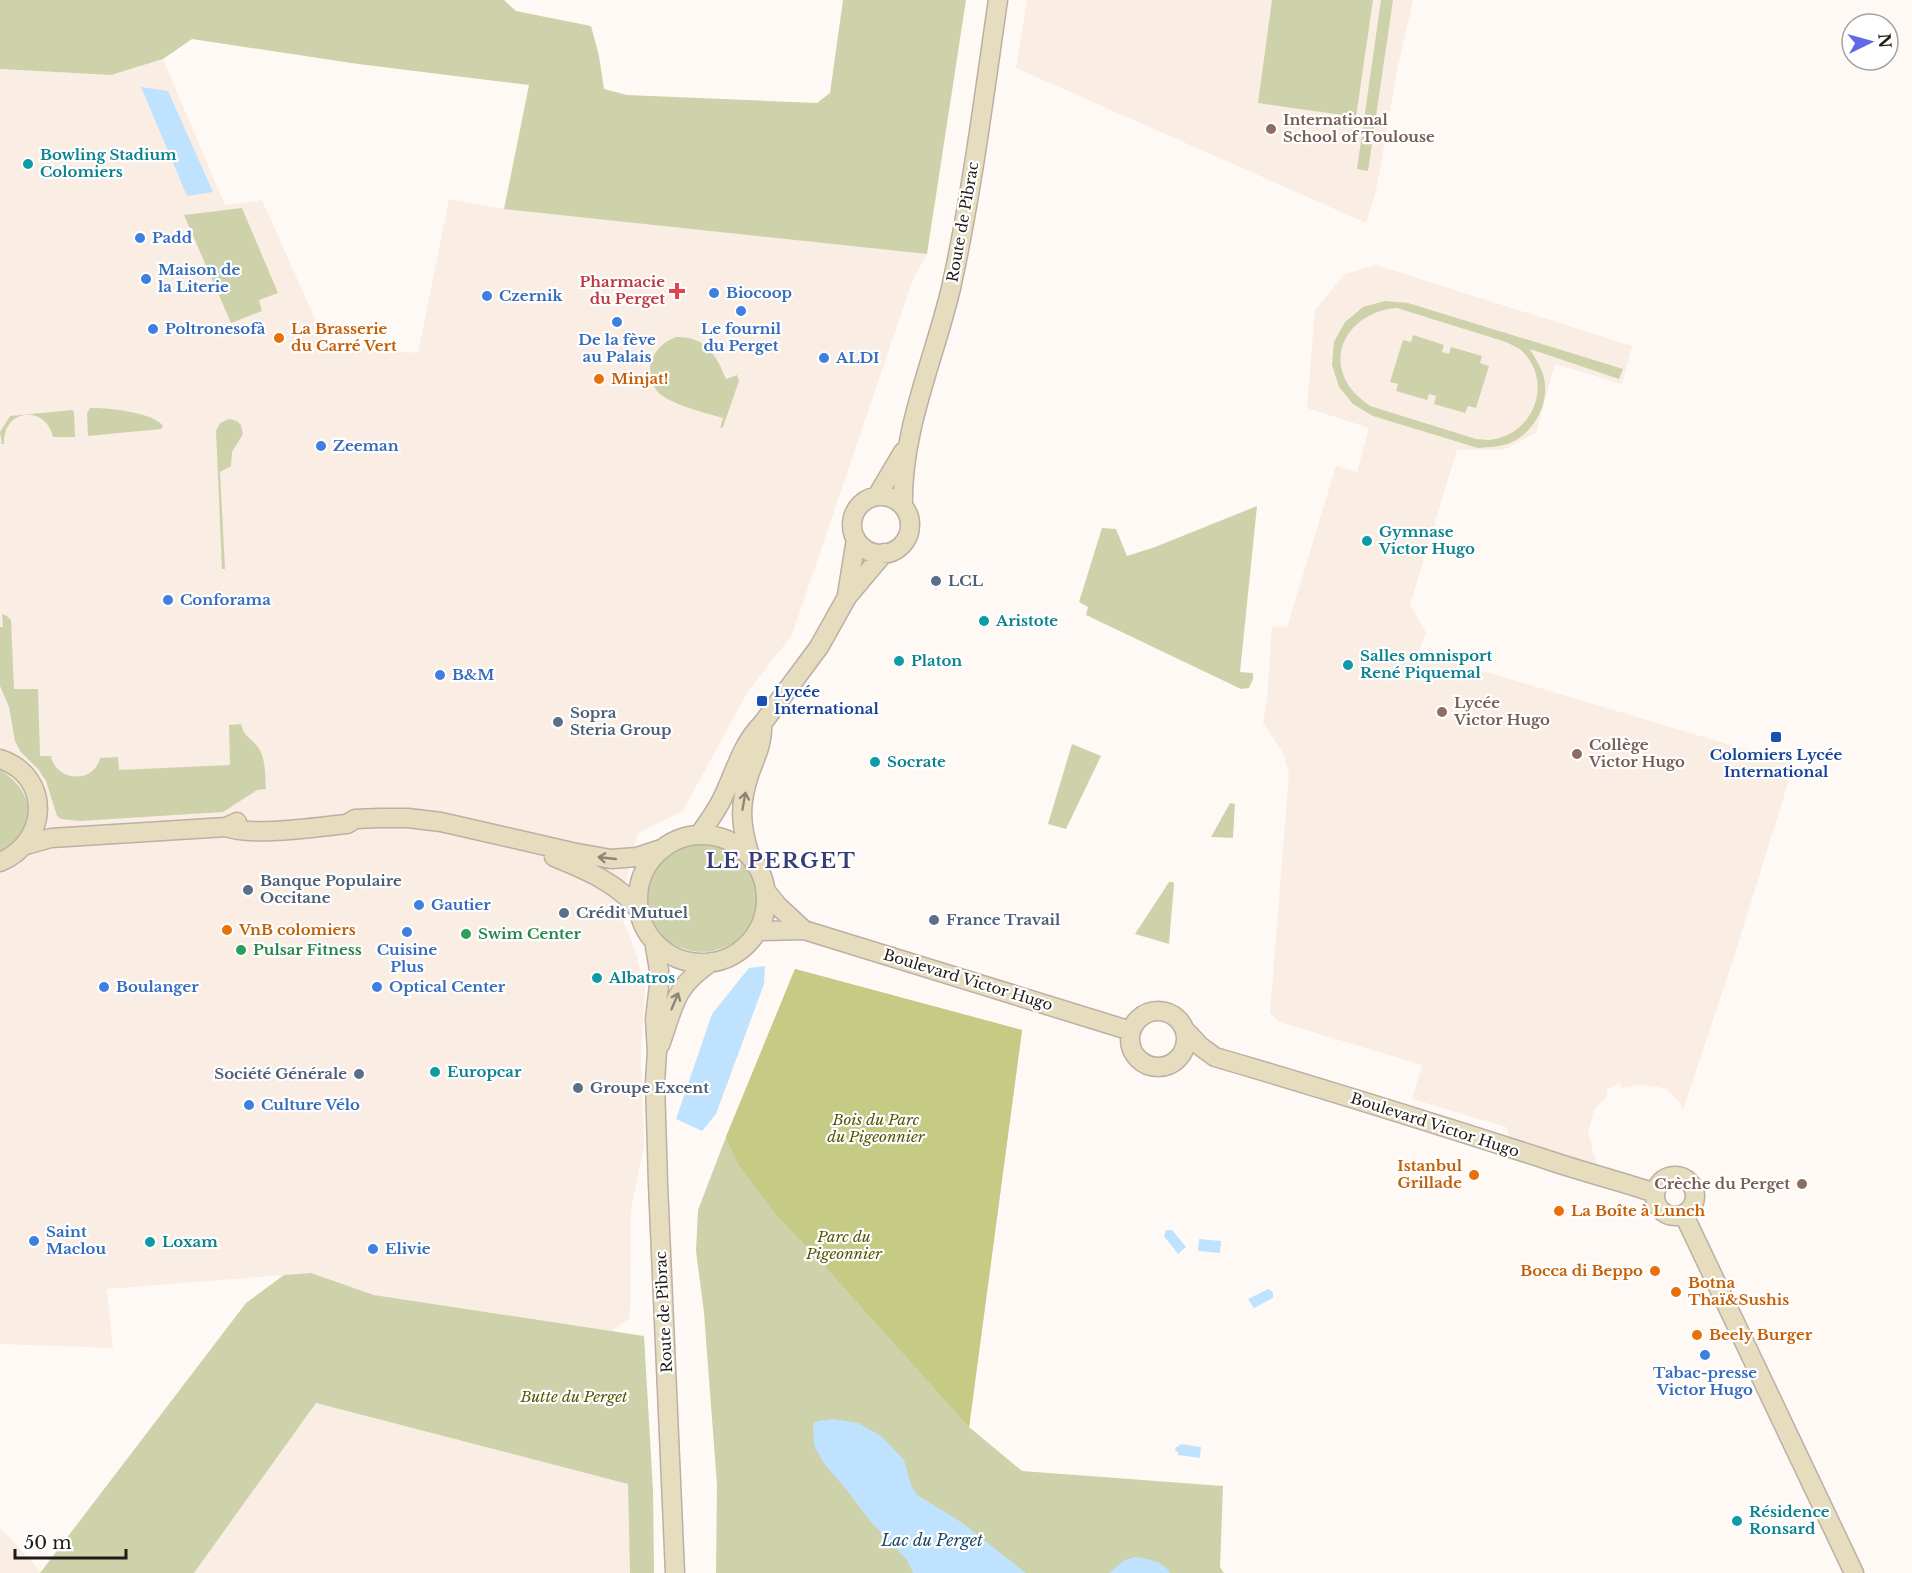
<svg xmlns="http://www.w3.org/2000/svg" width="1912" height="1573" viewBox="0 0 1912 1573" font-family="'Libre Baskerville',serif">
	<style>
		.built { fill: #faede4 }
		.green { fill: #ced2aa; fill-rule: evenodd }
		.forest { fill: #c5ca85 }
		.water { fill: #bfe2fe }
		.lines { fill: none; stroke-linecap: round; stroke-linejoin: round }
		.secondary-casing { stroke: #bcafa5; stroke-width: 21 }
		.secondary { stroke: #e6ddbe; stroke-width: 18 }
		.oneway { stroke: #8d8673 }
		.education-dot { fill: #8d6e63; stroke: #fff; stroke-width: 2 }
		.culture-dot { fill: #0f9aa8; stroke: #fff; stroke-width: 2 }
		.shop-dot { fill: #3f7fe0; stroke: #fff; stroke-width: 2 }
		.health-dot { fill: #e0444e; stroke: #fff; stroke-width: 2 }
		.food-dot { fill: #e8710a; stroke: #fff; stroke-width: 2 }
		.service-dot { fill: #5c6f8a; stroke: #fff; stroke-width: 2 }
		.transit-dot { fill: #1a4fb4; stroke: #fff; stroke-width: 2 }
		.leisure-dot { fill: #2e9e5b; stroke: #fff; stroke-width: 2 }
		.labels { text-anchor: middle; stroke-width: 4.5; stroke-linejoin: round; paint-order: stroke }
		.education-label { font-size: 15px; font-weight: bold; fill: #785e54; stroke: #fff; text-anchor: start }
		.culture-label { font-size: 15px; font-weight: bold; fill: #0d838f; stroke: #fff; text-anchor: start }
		.street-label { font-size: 15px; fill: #201b17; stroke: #fff }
		.shop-label { font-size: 15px; font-weight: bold; fill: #366cbe; stroke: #fff; text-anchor: start }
		.health-label { font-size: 15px; font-weight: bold; fill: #be3a42; stroke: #fff; text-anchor: end }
		.food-label { font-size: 15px; font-weight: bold; fill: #c56008; stroke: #fff; text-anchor: start }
		.service-label { font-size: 15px; font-weight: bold; fill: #4e5e75; stroke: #fff; text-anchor: start }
		.transit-label { font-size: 15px; font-weight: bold; fill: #164399; stroke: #fff; text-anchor: start }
		.leisure-label { font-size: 15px; font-weight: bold; fill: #27864d; stroke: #fff; text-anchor: start }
		.park-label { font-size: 15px; font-style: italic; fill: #545602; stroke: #fff }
		.water-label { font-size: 16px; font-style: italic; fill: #1b4867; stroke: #fff }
		.district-label { font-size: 21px; font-weight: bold; letter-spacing: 1.5px; fill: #363d78; stroke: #fff }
	</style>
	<rect width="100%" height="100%" fill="#fff9f5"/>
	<!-- built -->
	<path class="built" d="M1027,0H1413L1398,66L1376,191L1366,223L1016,68Z
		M163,59L225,205L262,200L329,350L352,347L418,353L449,199L504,209L927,254L912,282L792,635L747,693L683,811L638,833L619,910L636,953L645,989L641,1054L644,1146L631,1209L630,1318L611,1331L374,1295L311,1273L107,1289L113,1348L0,1344V69L111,75Z
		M1376,265L1632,346L1622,384L1555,364L1536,433L1503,450H1457L1410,605L1426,632L1419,652L1794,764L1734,957L1683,1110L1679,1102L1673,1095L1666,1089L1658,1087L1640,1085L1622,1088L1619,1083L1607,1090V1096L1594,1110L1588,1132L1594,1155L1598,1165L1510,1138L1506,1127L1412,1099L1422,1065L1279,1022L1270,1013L1289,773L1282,751L1263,723L1267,701L1272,626L1287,627L1336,466L1357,472L1369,428L1307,408L1315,310L1345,274Z
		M316,1403L653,1490L654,1573H194Z
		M0,1527L41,1572L40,1573H0Z"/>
	<!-- green -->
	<path class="green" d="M0,0H504L516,11L591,26L599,56L604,89L627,95L817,103L830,93L843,0H966L927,254L504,209L529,85L358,64L192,39L163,59L111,75L0,69Z
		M1272,0H1373L1356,117L1258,103Z
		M1381,0H1393L1368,171L1357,169Z
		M242,208L278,293L259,300L262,311L231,323L184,215Z
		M1385,301L1408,303L1623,369L1619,379L1530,349C1535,359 1542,367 1544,378C1550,403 1534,433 1510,443C1500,447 1489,447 1478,448L1373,416L1353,404L1339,387L1332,365L1334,342L1345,322L1363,307ZM1397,308L1506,342C1511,345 1518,347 1522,351C1553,381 1535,431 1495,439C1489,441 1482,439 1476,439L1370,406C1361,399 1353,393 1347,383C1326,345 1359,310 1397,308Z
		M1413,335L1444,345L1442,352L1449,354L1451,347L1482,356L1480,363L1489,366L1476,408L1468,406L1465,413L1434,404L1436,396L1429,394L1427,400L1396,391L1398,384L1390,382L1403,340L1411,342Z
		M676,337C705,336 716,354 726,379L737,375L739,381L723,427L720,428L723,418C706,413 668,404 657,391C651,383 648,368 652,359C658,347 664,342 676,337Z
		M90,408C102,407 155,412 163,426L161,429L88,436L87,413Z
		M72,410L74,412L75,437H53C46,405 3,408 4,444H0L2,443L0,432L10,416Z
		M229,419L237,421L241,425L243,434L232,452L231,466L220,472L225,569H222L216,431L220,423Z
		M1257,506L1240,672L1253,673V679L1249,688L1241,689L1086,615L1088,607L1079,602L1102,528L1116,529L1127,556L1155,547Z
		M2,614L7,616L11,620L14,689H38L40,756H51C56,782 94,784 100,758L118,757L119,770L230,765L229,725L241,724C244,737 250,737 258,747C266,758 265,776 266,789L257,790L223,812L80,821L61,819L57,816L46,781L38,769L20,751L15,741L9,707L0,686V627H3Z
		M1072,744L1101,756L1066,829L1048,824Z
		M0,770C38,793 37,830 0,853Z
		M1230,803L1235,804L1233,838L1211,837Z
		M647 897a55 55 0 1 1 110 0a55 55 0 1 1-110 0Z
		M1169,882H1173L1174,884L1169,944L1135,934Z
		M795,969L1022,1030L969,1427L1022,1471L1223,1486L1220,1567L1224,1573H716L717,1485L704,1313L696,1251L698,1210L726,1137Z
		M311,1273L374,1295L644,1336L653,1490L654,1573H630L628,1484L316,1403L194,1573H40L246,1303L284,1275Z"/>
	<!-- forest -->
	<path class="forest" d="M795,969L1022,1030L969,1427L814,1254L777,1216L738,1164L726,1137Z"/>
	<!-- water -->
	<path class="water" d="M141,87L168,91L213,192L187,196Z
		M765,966L764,984L716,1114L702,1131L676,1119L712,1014L749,968Z
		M1166,1230H1172L1186,1247L1178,1254L1164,1236Z
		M1199,1239L1221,1241L1220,1253L1198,1251Z
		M1268,1289L1273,1292V1298L1254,1308L1248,1299Z
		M833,1419L858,1423L881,1436L904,1460L911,1485L917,1495L961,1522L1026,1573H913L907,1560L871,1522L845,1488L823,1462L814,1445L813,1423L819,1421Z
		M1180,1444L1201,1447L1200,1458L1178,1455V1452L1175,1451L1176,1447L1179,1446Z
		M1135,1557C1147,1558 1164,1562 1170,1573H1109L1125,1560Z"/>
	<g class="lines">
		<defs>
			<path id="secondary" d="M877,496L903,452
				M852 525a29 29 0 1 1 58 0a29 29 0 1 1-58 0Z
				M903,506C901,431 934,360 951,288C972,193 984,96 998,0
				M847,595L856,539
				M0,759C52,776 49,842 0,862
				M226,827C253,837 316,827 347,824L355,819L380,818H408L441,822L572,852L611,859L637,857L664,848
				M699,835C707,823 716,812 722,799C735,773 741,745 762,724L819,647L847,597L884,553
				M638 899a64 64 0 1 1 128 0a64 64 0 1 1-128 0Z
				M26,845L51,838L226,827L237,822
				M750,856C740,824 739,804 750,772C756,756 763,742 762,726
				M554,857C586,870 618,883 640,911
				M765,890L778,906L804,930
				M758,931L804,930L1131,1031
				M654,941L659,970V985L655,1019L657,1052L655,1082L658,1184L675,1573
				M1130 1039a28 28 0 1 1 56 0a28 28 0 1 1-56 0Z
				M1185,1030L1200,1046L1215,1057C1325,1089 1433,1123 1542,1158C1579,1171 1617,1180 1655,1193
				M660,1045C675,1004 673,988 711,962
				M1655 1196a20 20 0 1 1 40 0a20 20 0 1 1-40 0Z
				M1684,1215L1854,1573"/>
		</defs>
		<!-- secondary casing -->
		<use href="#secondary" class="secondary-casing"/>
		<!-- secondary -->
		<use href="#secondary" class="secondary"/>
	</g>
	<!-- one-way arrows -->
	<defs><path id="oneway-shaft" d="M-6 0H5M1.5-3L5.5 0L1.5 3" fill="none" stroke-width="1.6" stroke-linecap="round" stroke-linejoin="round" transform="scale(1.5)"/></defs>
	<g class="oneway">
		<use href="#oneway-shaft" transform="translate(744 801) rotate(-80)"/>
		<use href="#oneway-shaft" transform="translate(607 858) rotate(-174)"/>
		<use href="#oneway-shaft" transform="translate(675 1001) rotate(-67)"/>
	</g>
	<!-- markers -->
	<g class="education-dot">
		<circle cx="1271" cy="129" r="6"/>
		<circle cx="1442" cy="712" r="6"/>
		<circle cx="1577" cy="754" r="6"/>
		<circle cx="1802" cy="1184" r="6"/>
	</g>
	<g class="culture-dot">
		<circle cx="28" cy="164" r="6"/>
		<circle cx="1367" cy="541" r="6"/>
		<circle cx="984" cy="621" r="6"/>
		<circle cx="899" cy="661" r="6"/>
		<circle cx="1348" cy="665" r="6"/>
		<circle cx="875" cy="762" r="6"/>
		<circle cx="597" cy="978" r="6"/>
		<circle cx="435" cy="1072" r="6"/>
		<circle cx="150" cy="1242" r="6"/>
		<circle cx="1737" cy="1521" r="6"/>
	</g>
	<g class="shop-dot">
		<circle cx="140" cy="238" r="6"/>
		<circle cx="146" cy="279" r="6"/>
		<circle cx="714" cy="293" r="6"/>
		<circle cx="487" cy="296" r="6"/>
		<circle cx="741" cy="311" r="6"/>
		<circle cx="617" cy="322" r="6"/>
		<circle cx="153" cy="329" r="6"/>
		<circle cx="824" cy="358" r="6"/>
		<circle cx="321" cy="446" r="6"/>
		<circle cx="168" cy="600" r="6"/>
		<circle cx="440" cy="675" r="6"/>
		<circle cx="419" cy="905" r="6"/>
		<circle cx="407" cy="932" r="6"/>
		<circle cx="104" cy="987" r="6"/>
		<circle cx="377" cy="987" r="6"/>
		<circle cx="249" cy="1105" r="6"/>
		<circle cx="34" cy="1241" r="6"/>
		<circle cx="373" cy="1249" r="6"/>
		<circle cx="1705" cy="1355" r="6"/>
	</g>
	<path class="health-dot" d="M674 282h6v6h6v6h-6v6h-6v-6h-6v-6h6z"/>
	<g class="food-dot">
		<circle cx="279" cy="338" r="6"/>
		<circle cx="599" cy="379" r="6"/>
		<circle cx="227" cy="930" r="6"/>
		<circle cx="1474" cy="1175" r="6"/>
		<circle cx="1559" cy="1211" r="6"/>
		<circle cx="1655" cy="1271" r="6"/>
		<circle cx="1676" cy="1292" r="6"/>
		<circle cx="1697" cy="1335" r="6"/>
	</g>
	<g class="service-dot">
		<circle cx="936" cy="581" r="6"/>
		<circle cx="558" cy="722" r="6"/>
		<circle cx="248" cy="890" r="6"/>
		<circle cx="564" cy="913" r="6"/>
		<circle cx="934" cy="920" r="6"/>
		<circle cx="359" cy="1074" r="6"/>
		<circle cx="578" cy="1088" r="6"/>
	</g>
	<g class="transit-dot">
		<rect x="756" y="695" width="12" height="12" rx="3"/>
		<rect x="1770" y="731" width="12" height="12" rx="3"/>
	</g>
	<g class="leisure-dot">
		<circle cx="466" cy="934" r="6"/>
		<circle cx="241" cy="950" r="6"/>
	</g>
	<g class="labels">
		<!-- education labels -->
		<g class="education-label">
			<text x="1283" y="125">International<tspan x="1283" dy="17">School of Toulouse</tspan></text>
			<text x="1454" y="708">Lycée<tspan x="1454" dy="17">Victor Hugo</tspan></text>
			<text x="1589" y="750">Collège<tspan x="1589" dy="17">Victor Hugo</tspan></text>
			<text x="1790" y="1189" text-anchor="end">Crèche du Perget</text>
		</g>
		<!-- culture labels -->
		<g class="culture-label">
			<text x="40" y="160">Bowling Stadium<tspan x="40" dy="17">Colomiers</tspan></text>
			<text x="1379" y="537">Gymnase<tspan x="1379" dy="17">Victor Hugo</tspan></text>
			<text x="996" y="626">Aristote</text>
			<text x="1360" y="661">Salles omnisport<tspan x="1360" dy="17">René Piquemal</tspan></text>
			<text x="911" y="666">Platon</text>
			<text x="887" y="767">Socrate</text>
			<text x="609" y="983">Albatros</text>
			<text x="447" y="1077">Europcar</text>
			<text x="162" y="1247">Loxam</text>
			<text x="1749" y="1517">Résidence<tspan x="1749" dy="17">Ronsard</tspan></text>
		</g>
		<!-- street labels -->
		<g class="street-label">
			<text transform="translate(963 222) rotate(-80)" y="5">Route de Pibrac</text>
			<text transform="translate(968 980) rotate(17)" y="5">Boulevard Victor Hugo</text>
			<text transform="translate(1435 1125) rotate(18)" y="5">Boulevard Victor Hugo</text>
			<text transform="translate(664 1312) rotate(-93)" y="5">Route de Pibrac</text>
		</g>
		<!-- shop labels -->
		<g class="shop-label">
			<text x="152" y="243">Padd</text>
			<text x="158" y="275">Maison de<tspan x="158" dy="17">la Literie</tspan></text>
			<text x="726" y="298">Biocoop</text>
			<text x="499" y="301">Czernik</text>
			<text x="165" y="334">Poltronesofà</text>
			<text x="741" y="334" text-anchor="middle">Le fournil<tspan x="741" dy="17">du Perget</tspan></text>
			<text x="617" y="345" text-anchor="middle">De la fève<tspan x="617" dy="17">au Palais</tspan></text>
			<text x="836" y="363">ALDI</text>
			<text x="333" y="451">Zeeman</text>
			<text x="180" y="605">Conforama</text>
			<text x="452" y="680">B&amp;M</text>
			<text x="431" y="910">Gautier</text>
			<text x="407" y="955" text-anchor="middle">Cuisine<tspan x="407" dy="17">Plus</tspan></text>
			<text x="116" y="992">Boulanger</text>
			<text x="389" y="992">Optical Center</text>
			<text x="261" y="1110">Culture Vélo</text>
			<text x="46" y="1237">Saint<tspan x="46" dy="17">Maclou</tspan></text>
			<text x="385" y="1254">Elivie</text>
			<text x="1705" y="1378" text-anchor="middle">Tabac-presse<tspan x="1705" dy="17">Victor Hugo</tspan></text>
		</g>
		<!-- health labels -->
		<g class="health-label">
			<text x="665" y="287">Pharmacie<tspan x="665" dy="17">du Perget</tspan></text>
		</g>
		<!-- food labels -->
		<g class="food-label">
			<text x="291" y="334">La Brasserie<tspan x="291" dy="17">du Carré Vert</tspan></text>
			<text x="611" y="384">Minjat!</text>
			<text x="239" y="935">VnB colomiers</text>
			<text x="1462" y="1171" text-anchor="end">Istanbul<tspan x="1462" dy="17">Grillade</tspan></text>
			<text x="1571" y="1216">La Boîte à Lunch</text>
			<text x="1643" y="1276" text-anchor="end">Bocca di Beppo</text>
			<text x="1688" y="1288">Botna<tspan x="1688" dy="17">Thaï&amp;Sushis</tspan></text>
			<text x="1709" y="1340">Beely Burger</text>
		</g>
		<!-- service labels -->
		<g class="service-label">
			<text x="948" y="586">LCL</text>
			<text x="570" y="718">Sopra<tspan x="570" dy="17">Steria Group</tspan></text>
			<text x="260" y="886">Banque Populaire<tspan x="260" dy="17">Occitane</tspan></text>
			<text x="576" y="918">Crédit Mutuel</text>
			<text x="946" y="925">France Travail</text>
			<text x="347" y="1079" text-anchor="end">Société Générale</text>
			<text x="590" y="1093">Groupe Excent</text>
		</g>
		<!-- transit labels -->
		<g class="transit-label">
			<text x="774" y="697">Lycée<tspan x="774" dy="17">International</tspan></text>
			<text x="1776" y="760" text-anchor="middle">Colomiers Lycée<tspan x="1776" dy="17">International</tspan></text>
		</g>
		<!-- leisure labels -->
		<g class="leisure-label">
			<text x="478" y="939">Swim Center</text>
			<text x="253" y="955">Pulsar Fitness</text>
		</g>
		<!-- park labels -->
		<g class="park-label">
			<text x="876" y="1125">Bois du Parc<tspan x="876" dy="17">du Pigeonnier</tspan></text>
			<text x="844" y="1242">Parc du<tspan x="844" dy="17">Pigeonnier</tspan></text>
			<text x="574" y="1402">Butte du Perget</text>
		</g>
		<!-- water labels -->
		<g class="water-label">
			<text x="932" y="1546">Lac du Perget</text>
		</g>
		<!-- district labels -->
		<g class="district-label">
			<text x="781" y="868">LE PERGET</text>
		</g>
	</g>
	<!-- north arrow -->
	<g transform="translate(1870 42) rotate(85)"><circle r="28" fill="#ffffff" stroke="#a6a4a2" stroke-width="1.5"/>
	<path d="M0-4.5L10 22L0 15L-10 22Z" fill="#606be3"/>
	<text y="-9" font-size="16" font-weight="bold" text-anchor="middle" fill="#201b17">N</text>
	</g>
	<!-- scale -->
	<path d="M15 1549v9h111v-9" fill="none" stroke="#201b17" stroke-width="3"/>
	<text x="24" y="1549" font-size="18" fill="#201b17" stroke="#ffffff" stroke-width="4.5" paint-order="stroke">50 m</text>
</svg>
